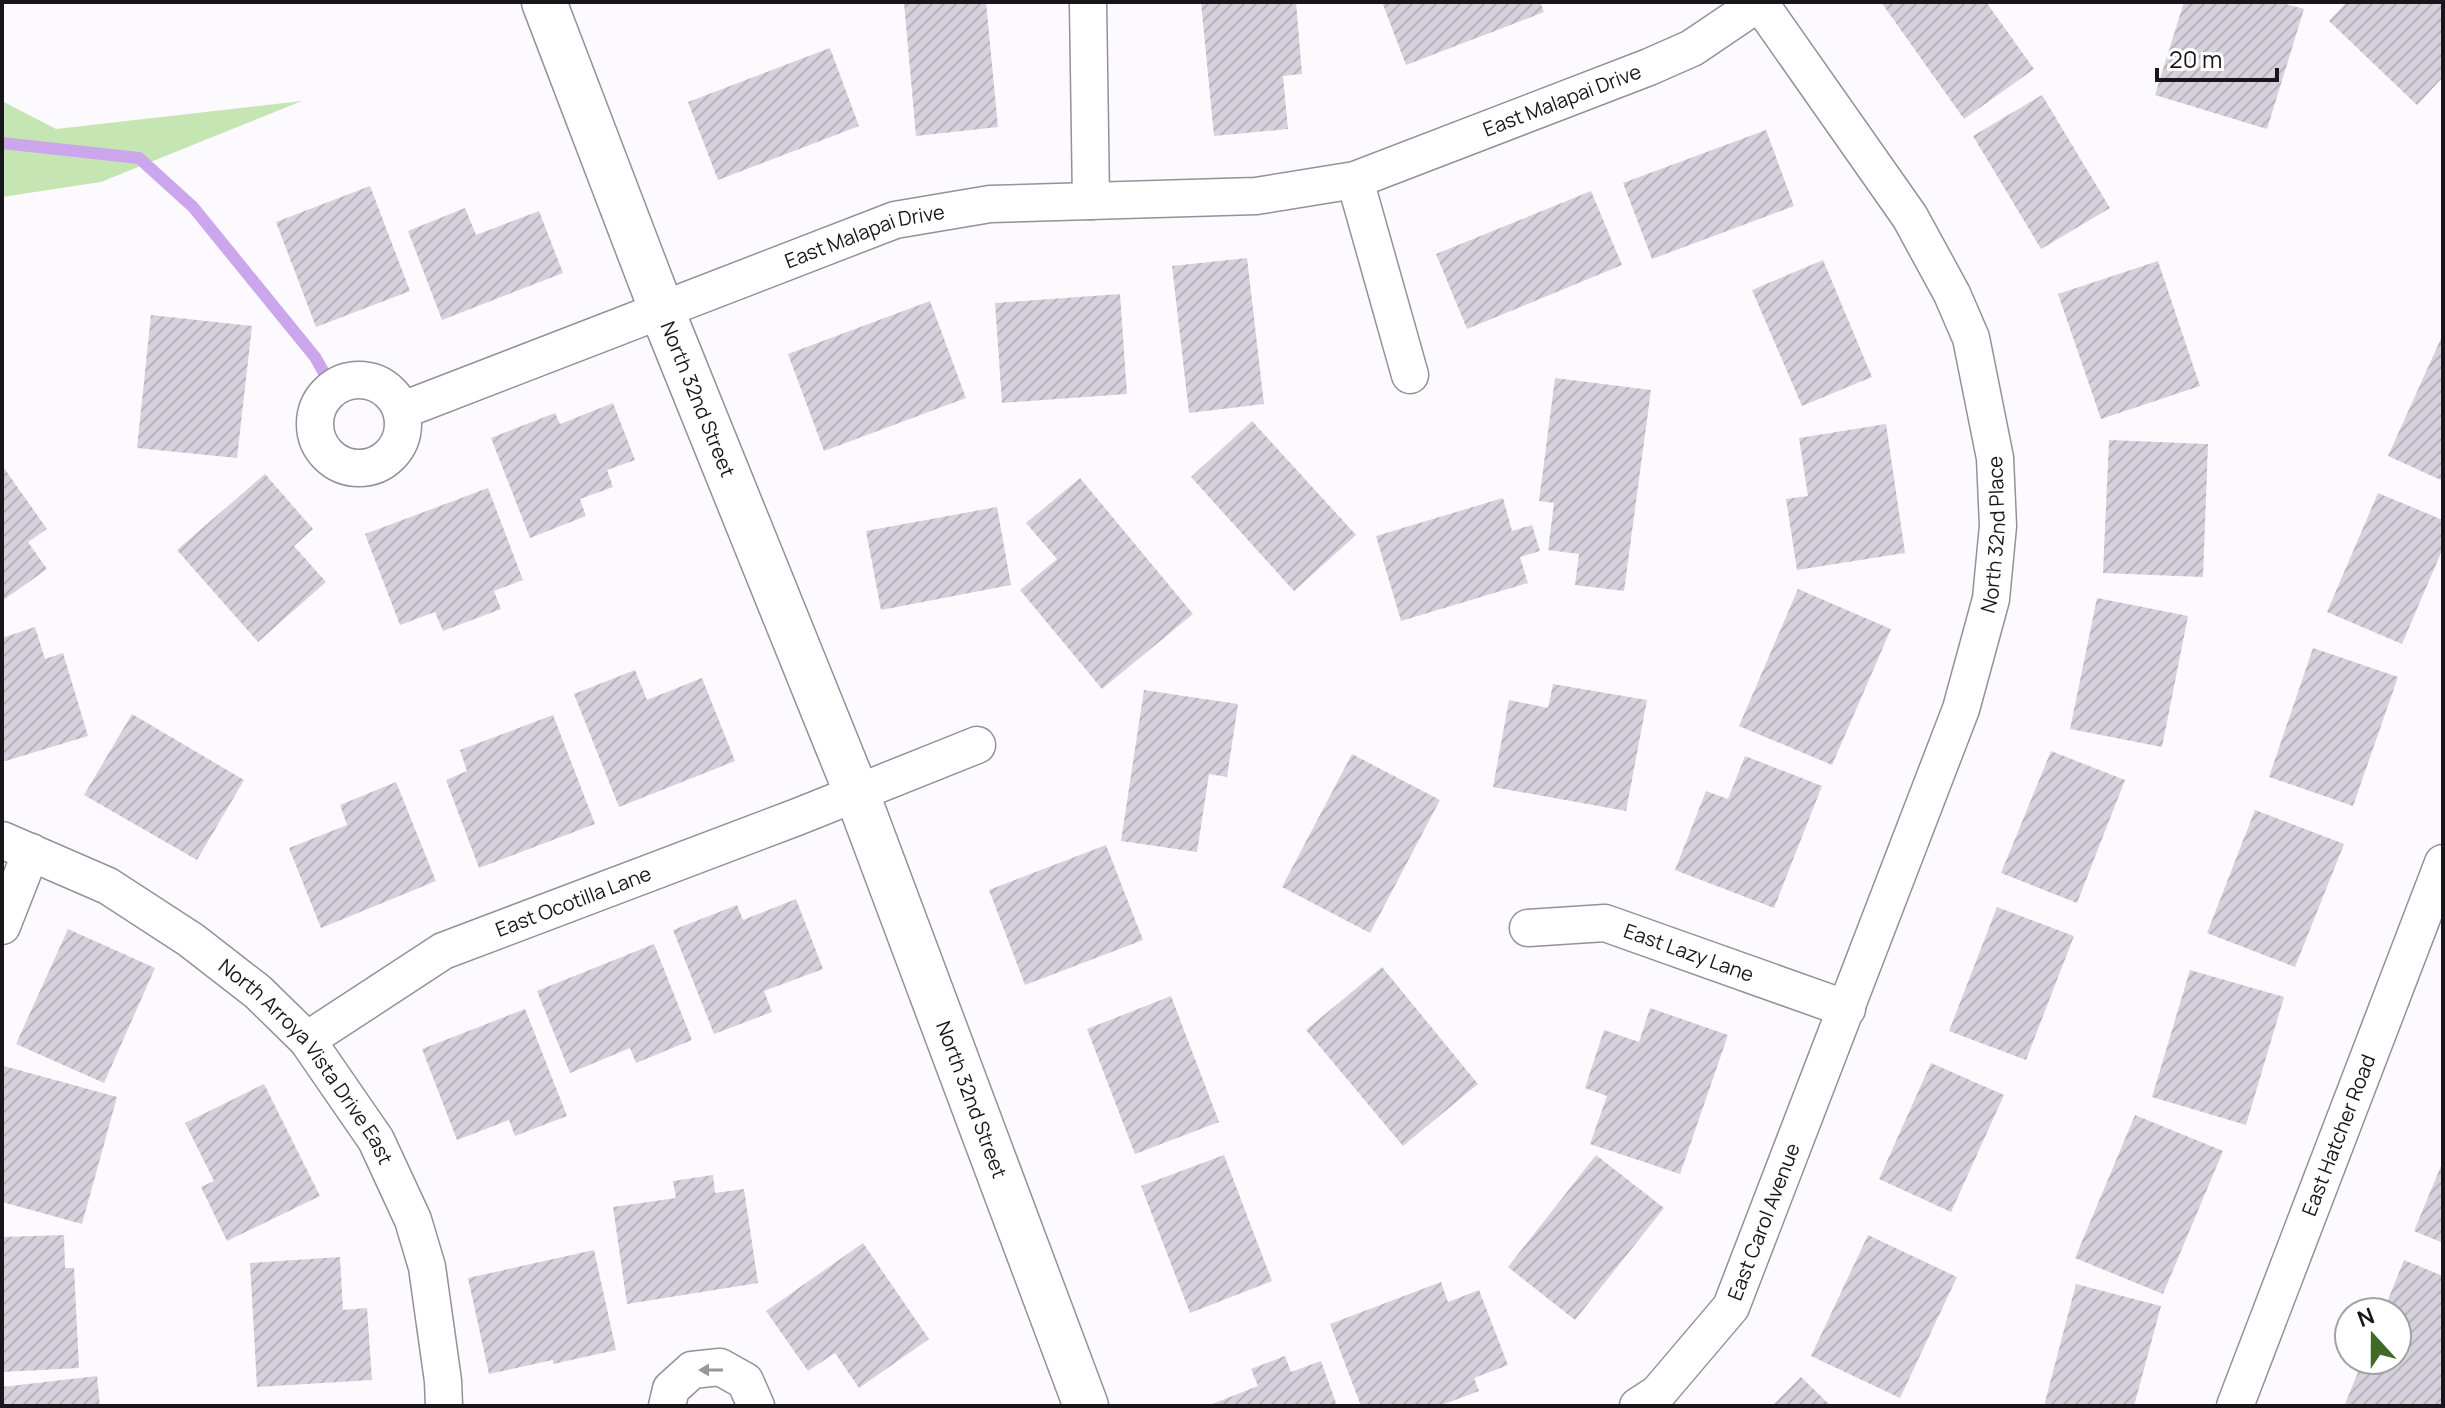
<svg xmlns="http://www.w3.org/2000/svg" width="2445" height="1408" viewBox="0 0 2445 1408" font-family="Manrope,sans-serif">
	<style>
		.green { fill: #c5e6b3 }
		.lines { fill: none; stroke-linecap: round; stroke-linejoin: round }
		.stream { stroke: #cca6ec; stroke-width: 12 }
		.building { fill: url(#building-hatch) }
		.street-casing { stroke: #959099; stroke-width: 39 }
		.secondary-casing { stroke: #959099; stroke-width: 47 }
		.street { stroke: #fff; stroke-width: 36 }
		.secondary { stroke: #fff; stroke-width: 44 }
		.oneway { fill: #979698 }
		.labels { text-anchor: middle; stroke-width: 7; stroke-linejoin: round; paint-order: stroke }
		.street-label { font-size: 20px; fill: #18161a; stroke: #fff }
	</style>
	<defs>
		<pattern id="building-hatch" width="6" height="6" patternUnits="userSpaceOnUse" patternTransform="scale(2)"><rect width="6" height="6" fill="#d6d1dc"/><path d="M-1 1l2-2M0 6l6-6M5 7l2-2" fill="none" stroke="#b7b3bc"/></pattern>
	</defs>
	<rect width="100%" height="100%" fill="#fcfafe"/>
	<!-- green -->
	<path class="green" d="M2,101L56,129L302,101L101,182L2,197Z"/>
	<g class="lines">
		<!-- stream -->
		<path class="stream" d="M2,143L139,158L193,207L315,357L332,387"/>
	</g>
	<!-- building -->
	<path class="building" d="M986,2L998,127L916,136L904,3Z
		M1201,2H1296L1302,74L1283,76L1288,129L1214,136Z
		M1382,2H1540L1544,12L1406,65Z
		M1881,2H1986L2034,69L1964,119Z
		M2184,2H2279L2304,9L2267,129L2155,95Z
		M2347,2H2443V77L2417,105L2329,21Z
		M830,48L859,126L718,180L688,102Z
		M2042,95L2110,208L2041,249L1973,136Z
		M1766,130L1794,206L1652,259L1623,183Z
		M370,186L410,291L316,327L276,222Z
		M1591,191L1622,265L1467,329L1436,254Z
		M465,208L476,235L539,211L563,273L442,320L408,231Z
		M1247,258L1264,404L1189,413L1172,266Z
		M1823,260L1872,377L1802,406L1752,290Z
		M2158,261L2200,386L2101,419L2058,294Z
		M1120,294L1127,394L1002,403L995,303Z
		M930,301L966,398L824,451L788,354Z
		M151,315L252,326L237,458L137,448Z
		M2443,334V481L2388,456Z
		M1555,378L1651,390L1624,591L1575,585L1579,554L1548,550L1554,503L1539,501Z
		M613,403L635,460L607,470L613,487L580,499L586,516L530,538L491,438L555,413L560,424Z
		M1252,421L1356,535L1294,591L1191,477Z
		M1886,424L1905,553L1797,570L1786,499L1808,496L1799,438Z
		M2109,440L2208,444L2203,577L2103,573Z
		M4,468L47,529L28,542L47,569L2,601V470Z
		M265,474L313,529L294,546L326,582L258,642L177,550Z
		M1080,478L1193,614L1102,689L1020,590L1057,559L1026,523Z
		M488,488L523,580L494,591L501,609L443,631L435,612L400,625L365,534Z
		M2378,493L2443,520V548L2402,644L2327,612Z
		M1503,498L1512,531L1532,525L1540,551L1520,557L1528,583L1401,621L1376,536Z
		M997,507L1011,585L881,610L866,531Z
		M1798,589L1891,629L1832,765L1739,726Z
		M2097,598L2188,616L2162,747L2070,729Z
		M35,627L45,659L63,653L88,736L2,762V638Z
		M2313,648L2398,677L2353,806L2269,777Z
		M635,670L647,700L702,678L735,761L619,807L574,694Z
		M1553,684L1647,700L1626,811L1493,787L1509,700L1548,708Z
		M1144,690L1238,704L1227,777L1209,774L1197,852L1121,841Z
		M132,714L244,780L197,860L84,795Z
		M553,715L595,824L479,868L446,780L467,771L460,750Z
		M2051,751L2125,780L2077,903L2001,873Z
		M1352,754L1440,800L1370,933L1282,887Z
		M1745,756L1822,786L1774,908L1675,870L1706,791L1728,799Z
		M396,782L436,881L321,928L289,848L347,825L340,805Z
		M2255,810L2344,844L2295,967L2207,933Z
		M1106,845L1143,940L1025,985L989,890Z
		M796,899L823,969L764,991L772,1012L714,1034L673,930L737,905L743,920Z
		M1997,907L2074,936L2026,1060L1949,1031Z
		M68,929L155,968L104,1083L16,1044Z
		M654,944L692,1040L636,1063L630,1048L570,1073L537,991Z
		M1382,967L1478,1084L1403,1146L1306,1030Z
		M2190,970L2284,997L2246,1125L2152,1097Z
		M1171,996L1219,1122L1135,1154L1087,1029Z
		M1650,1008L1728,1035L1680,1174L1590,1144L1607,1096L1585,1088L1604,1030L1639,1042Z
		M525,1009L567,1116L515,1136L509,1120L457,1140L422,1049Z
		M1931,1063L2004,1095L1951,1212L1879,1179Z
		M4,1066L117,1097L82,1224L2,1202V1074Z
		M264,1084L320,1196L227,1241L201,1187L214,1181L185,1123Z
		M2135,1115L2223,1151L2163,1294L2075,1258Z
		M1224,1155L1272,1281L1190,1313L1141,1186Z
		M1596,1155L1664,1208L1575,1320L1508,1267Z
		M2443,1161V1243L2414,1231Z
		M713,1175L715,1193L744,1189L758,1283L627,1304L613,1207L676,1198L673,1181Z
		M64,1235L65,1268H74L79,1368L2,1372V1237Z
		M1868,1235L1957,1277L1900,1398L1811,1356Z
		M863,1243L929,1339L859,1388L835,1353L808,1371L766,1311Z
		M594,1250L616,1350L553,1364V1360L489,1374L468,1278Z
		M340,1257L343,1310L367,1308L372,1380L257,1387L250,1263Z
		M2404,1260L2443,1276V1406H2351L2345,1404L2363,1360H2397V1312H2383Z
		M1441,1282L1448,1302L1479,1290L1508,1365L1474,1378L1479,1391L1439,1406H1361L1330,1324Z
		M2076,1284L2161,1306L2134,1406H2044Z
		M1285,1356L1291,1372L1321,1361L1337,1406H1207L1258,1386L1251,1369Z
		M97,1376L100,1406H2V1387Z
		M1801,1377L1831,1406H1772Z"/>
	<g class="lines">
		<defs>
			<g id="street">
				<path d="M1088,2L1091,201"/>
				<path d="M1355,180L1410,375"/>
				<circle cx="359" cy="424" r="44"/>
				<path id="s1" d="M403,410L895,220L990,204L1256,196L1355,180L1649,67L1692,48L1760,2"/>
				<path id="s2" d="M2,840L108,886L191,940L258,992L307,1040L376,1140L413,1220L427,1267L443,1381L444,1406"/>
				<path d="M2,926L31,852"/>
				<path id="s3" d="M1528,928L1605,923L1847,1009"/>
				<path id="s4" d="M307,1040L443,951L797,817L977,745"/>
				<path d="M667,1406L671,1389L692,1370L720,1367L745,1381L756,1406"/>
				<path id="s5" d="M1638,1406L1658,1393L1731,1307L1961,709L1991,599L1998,526L1995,458L1971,338L1952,294L1910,217L1759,2"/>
				<path id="s6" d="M2235,1406L2443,863"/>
			</g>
			<g id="secondary">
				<path id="s7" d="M544,2L662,311L857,794L1086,1406"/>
			</g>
		</defs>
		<!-- street casing -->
		<use href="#street" class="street-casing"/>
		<!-- secondary casing -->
		<use href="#secondary" class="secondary-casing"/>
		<!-- street -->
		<use href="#street" class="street"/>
		<!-- secondary -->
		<use href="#secondary" class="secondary"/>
	</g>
	<!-- one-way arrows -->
	<defs><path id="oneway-solid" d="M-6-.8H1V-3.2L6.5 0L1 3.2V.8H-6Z" transform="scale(2)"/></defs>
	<use class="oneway" href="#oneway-solid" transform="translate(711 1370) rotate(180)"/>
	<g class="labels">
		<!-- street labels -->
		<g class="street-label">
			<text dy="7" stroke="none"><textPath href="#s1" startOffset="1212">East Malapai Drive</textPath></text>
			<text dy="7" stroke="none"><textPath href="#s1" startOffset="494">East Malapai Drive</textPath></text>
			<text dy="7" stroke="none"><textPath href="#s7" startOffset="426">North 32nd Street</textPath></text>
			<text dy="7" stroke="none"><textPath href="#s5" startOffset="956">North 32nd Place</textPath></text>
			<text dy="7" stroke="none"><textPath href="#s4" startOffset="302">East Ocotilla Lane</textPath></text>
			<text dy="7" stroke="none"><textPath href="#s3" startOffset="166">East Lazy Lane</textPath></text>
			<text dy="7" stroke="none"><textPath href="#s2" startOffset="384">North Arroya Vista Drive East</textPath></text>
			<text dy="7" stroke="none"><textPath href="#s7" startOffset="1178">North 32nd Street</textPath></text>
			<text dy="7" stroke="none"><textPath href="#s6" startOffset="290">East Hatcher Road</textPath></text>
			<text dy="7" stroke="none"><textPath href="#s5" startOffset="228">East Carol Avenue</textPath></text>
		</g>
	</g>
	<!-- border -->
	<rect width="2445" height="1408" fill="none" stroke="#18161a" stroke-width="8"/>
	<!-- north arrow -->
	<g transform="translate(2373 1336) rotate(339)"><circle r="38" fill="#ffffff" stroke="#a3a2a3" stroke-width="2"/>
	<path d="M0-6L14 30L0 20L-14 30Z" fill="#416a26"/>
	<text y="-12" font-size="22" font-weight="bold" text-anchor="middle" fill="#18161a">N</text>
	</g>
	<!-- scale -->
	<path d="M2157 68v12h120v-12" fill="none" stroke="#18161a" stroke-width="4"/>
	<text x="2169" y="68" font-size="24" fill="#18161a" stroke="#ffffff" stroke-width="6" paint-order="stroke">20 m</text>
</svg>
